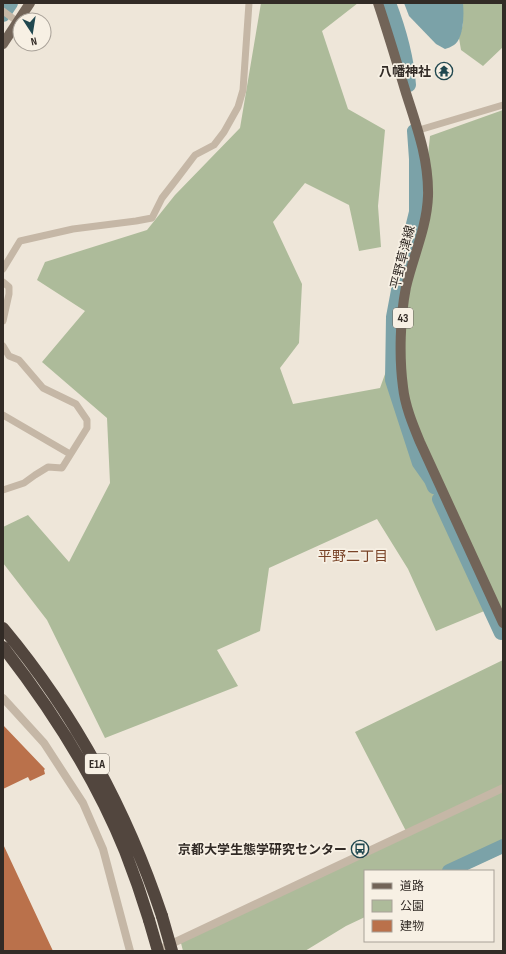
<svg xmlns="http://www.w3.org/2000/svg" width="506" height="954" viewBox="0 0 506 954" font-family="'Sofia Sans Condensed','Noto Sans JP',sans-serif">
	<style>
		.green { fill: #adbb9a }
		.water { fill: #7ba2a8 }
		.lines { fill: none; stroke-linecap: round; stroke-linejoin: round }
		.river { stroke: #7ba2a8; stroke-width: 14 }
		.building { fill: #ba714b }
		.minor { stroke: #c5b7a6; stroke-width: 7 }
		.tertiary { stroke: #c5b7a6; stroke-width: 8 }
		.primary { stroke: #726458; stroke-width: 10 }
		.motorway { stroke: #52463e; stroke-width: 12 }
		.motorway-bridge { stroke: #52463e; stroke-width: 12 }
		.labels { text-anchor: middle; stroke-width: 3.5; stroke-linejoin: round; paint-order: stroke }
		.shield { fill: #f7f0e4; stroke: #6d665f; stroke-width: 1 }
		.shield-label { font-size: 12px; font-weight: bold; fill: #322b26 }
		.poi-label { font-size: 13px; font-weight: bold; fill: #322b26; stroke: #f7f0e4; text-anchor: end }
		.street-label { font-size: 13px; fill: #322b26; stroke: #f7f0e4 }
		.neighbourhood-label { font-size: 14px; fill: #794327; stroke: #f7f0e4 }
	</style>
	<rect width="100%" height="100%" fill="#eee6d9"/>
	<!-- green -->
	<path class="green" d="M261,3H358L322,31L348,109L385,130L378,206L381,247L359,251L349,205L305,183L273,222L302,284L299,343L280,368L293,404L380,388L402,327L418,251L430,136L503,110V627L494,607L436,631L408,569L377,519L269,568L260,631L217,650L238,686L105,738L47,620L3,563V527L28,515L69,562L110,483L107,418L42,362L85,311L37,280L45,262L147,230L175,195L240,128Z
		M463,3H503V47L483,66L461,50L459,38L463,24Z
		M503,660V853L464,871H365V917L346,926L305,951H183L180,939L407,833L355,732Z"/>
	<!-- water -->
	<path class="water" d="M404,3H463C464,14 464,38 454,45C451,47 448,48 445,49L436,44L409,16Z"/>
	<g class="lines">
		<!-- river -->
		<path class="river" d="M389,3C399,29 407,58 409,85
			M3,15L11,3
			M414,131L416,159V212L402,269L393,317L392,380L419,463L431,480L434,487
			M439,499L501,633
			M449,871L503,846"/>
	</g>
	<!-- building -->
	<path class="building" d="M449,64L451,75L440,78L437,67Z
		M3,725L45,769L44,770L45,774L30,781L28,777L3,789Z
		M3,844L53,951H3Z"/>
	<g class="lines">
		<!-- minor -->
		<path class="minor" d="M3,11L18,22
			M419,130L503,105
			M3,269L20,241L73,229L136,221L152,218L162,198L176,180L195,155L214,145L224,132L238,107L243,90L249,3
			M3,282L9,287V294L3,321
			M3,346L9,356L19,360L43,388L76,404L87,420V428L62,468L48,467L35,475L24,483L3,490
			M3,415L70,454"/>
		<!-- tertiary -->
		<path class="tertiary" d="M3,698L44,743L83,803L103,849L130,951
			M156,951L503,788"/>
		<!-- primary -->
		<path class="primary" d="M378,3C388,33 397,63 406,93C417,127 429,160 428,196C427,227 413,257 406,287C400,318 399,357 403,387C405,406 413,425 420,442L503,623
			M3,44L30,3"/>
		<!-- motorway -->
		<path class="motorway" d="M3,628C74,713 127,811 162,916
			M3,647C52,710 95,777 125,851C134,874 142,897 149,920"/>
		<!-- motorway-bridge -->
		<path class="motorway-bridge" d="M162,916L172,951
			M149,920L158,951"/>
	</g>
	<!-- icons -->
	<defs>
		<symbol id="temple-ring" viewBox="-11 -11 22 22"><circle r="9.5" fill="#f7f0e4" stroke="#20474f" stroke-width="1.5"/><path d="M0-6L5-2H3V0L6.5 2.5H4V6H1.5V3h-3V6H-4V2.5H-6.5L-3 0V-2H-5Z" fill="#20474f"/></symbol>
		<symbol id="bus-ring" viewBox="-11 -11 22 22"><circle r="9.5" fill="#f7f0e4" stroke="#20474f" stroke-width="1.5"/><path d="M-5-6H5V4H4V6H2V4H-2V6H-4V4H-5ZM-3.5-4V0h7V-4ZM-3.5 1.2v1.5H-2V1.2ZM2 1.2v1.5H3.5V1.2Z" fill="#20474f"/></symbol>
	</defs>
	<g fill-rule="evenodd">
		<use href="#temple-ring" x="434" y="61" width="20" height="20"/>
		<use href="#bus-ring" x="350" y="839" width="20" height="20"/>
	</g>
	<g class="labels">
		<!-- shield labels -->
		<g class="shield">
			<rect x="393" y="308" width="20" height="20" rx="3"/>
			<rect x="85" y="754" width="24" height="20" rx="3"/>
		</g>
		<g class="shield-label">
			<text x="403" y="322">43</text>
			<text x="97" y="768">E1A</text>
		</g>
		<!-- poi labels -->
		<g class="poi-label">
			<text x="431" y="76">八幡神社</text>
			<text x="347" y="854">京都大学生態学研究センター</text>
		</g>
		<!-- street labels -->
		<g class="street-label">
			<text transform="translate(402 257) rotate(-76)" y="5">平野草津線</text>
		</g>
		<!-- neighbourhood labels -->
		<g class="neighbourhood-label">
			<text x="353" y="561">平野二丁目</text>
		</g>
	</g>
	<!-- border -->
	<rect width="506" height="954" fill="none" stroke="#322b26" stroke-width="8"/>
	<!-- legend -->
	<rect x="364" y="870" width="130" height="72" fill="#f7f0e4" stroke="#a8a198"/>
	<rect x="372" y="883" width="20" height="6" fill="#726458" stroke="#a8a198"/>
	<text x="400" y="890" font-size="12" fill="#322b26">道路</text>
	<rect x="372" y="900" width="20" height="12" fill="#adbb9a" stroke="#a8a198"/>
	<text x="400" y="910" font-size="12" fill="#322b26">公園</text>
	<rect x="372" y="920" width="20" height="12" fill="#ba714b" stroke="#a8a198"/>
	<text x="400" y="930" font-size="12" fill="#322b26">建物</text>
	<!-- north arrow -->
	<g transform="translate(32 32) rotate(168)"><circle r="19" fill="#f7f0e4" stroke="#a8a198"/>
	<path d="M0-3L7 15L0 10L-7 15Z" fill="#20474f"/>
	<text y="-6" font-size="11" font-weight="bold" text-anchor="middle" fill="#322b26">N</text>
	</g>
</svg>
